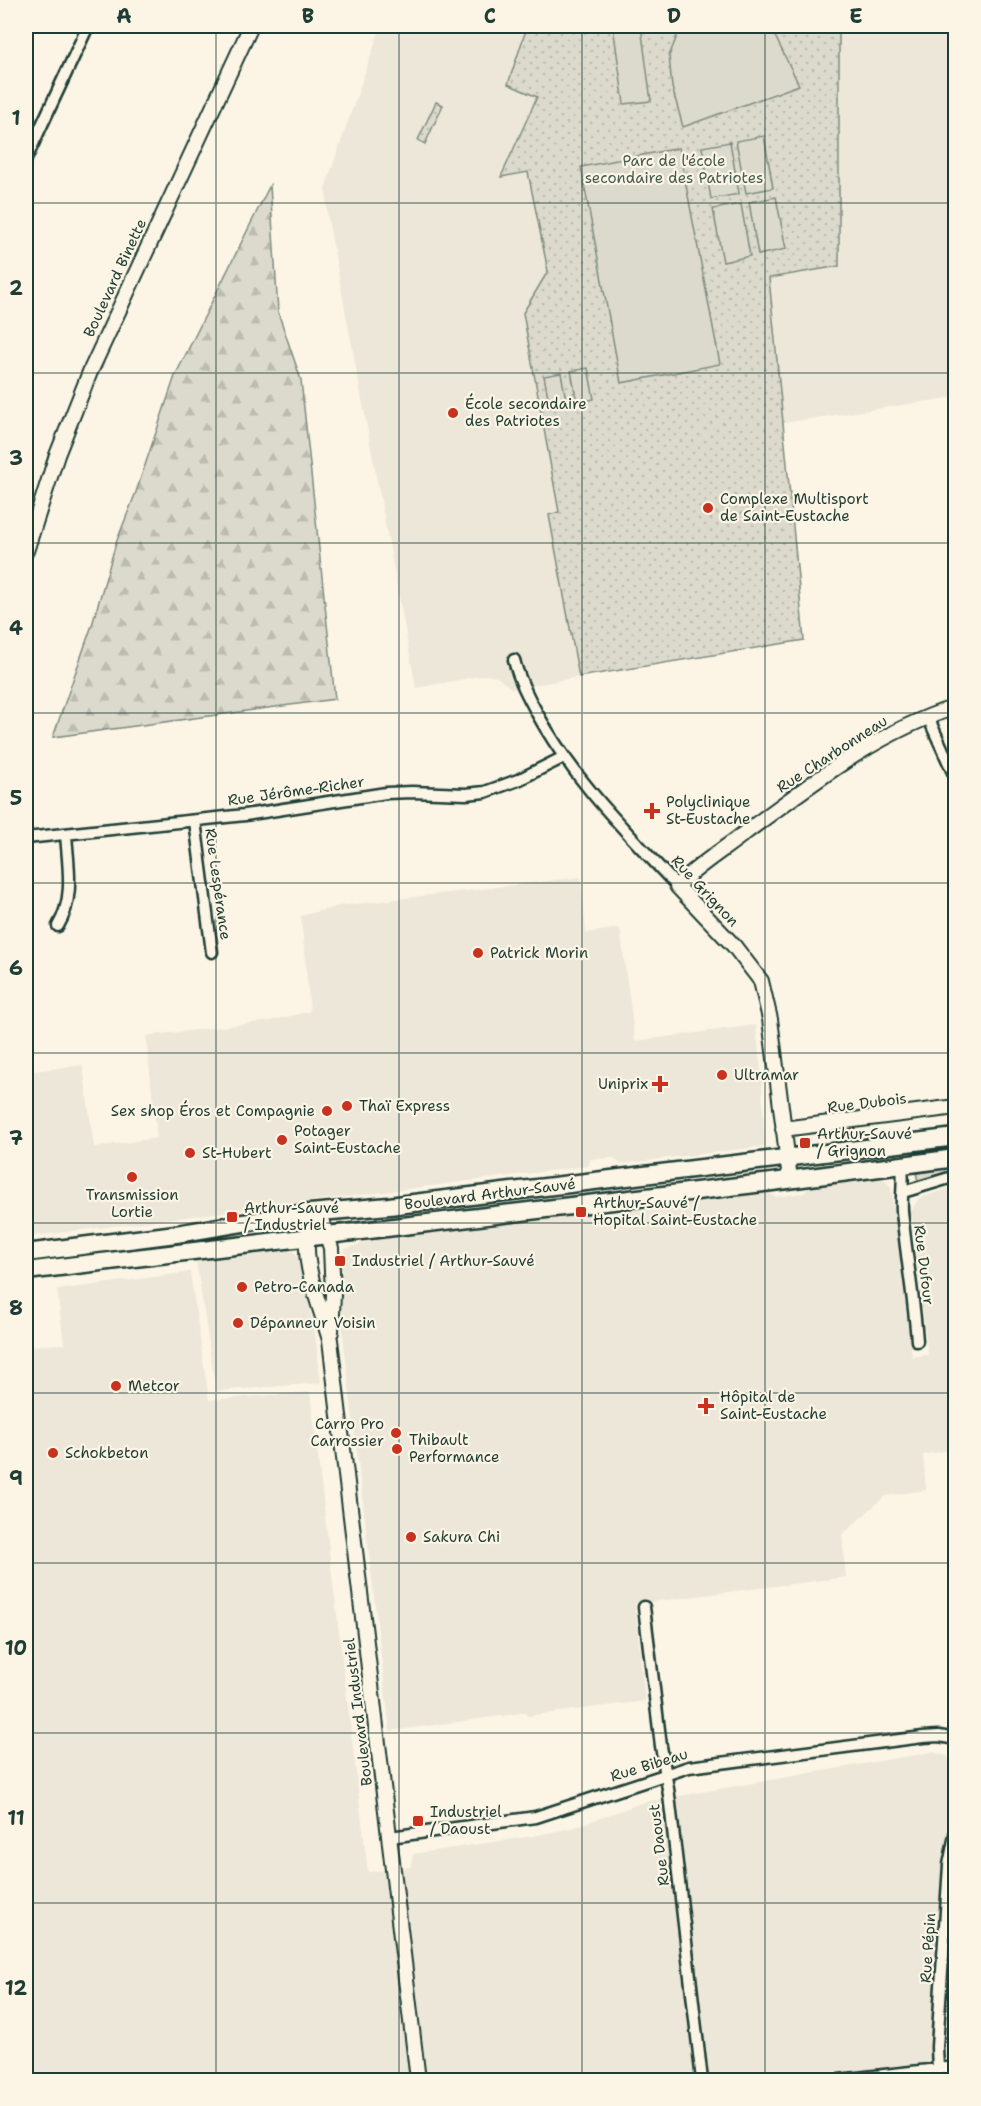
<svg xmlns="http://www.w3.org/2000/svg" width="981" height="2106" viewBox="0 0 981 2106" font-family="'Shantell Sans',sans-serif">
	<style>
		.built { fill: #ece7d8 }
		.grass { fill: url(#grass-tufts); stroke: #7e8c80; stroke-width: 1.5 }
		.forest { fill: url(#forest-firs); stroke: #7e8c80; stroke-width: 1.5 }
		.park { fill: url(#park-dots); stroke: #7e8c80; stroke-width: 1.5 }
		.pitch { fill: #dcdacc; stroke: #7e8c80; stroke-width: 1.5 }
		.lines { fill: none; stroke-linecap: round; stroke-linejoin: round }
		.street-casing { stroke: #1f3d34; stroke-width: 15 }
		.secondary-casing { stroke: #1f3d34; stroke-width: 18 }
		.primary-casing { stroke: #1f3d34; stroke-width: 21 }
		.street { stroke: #fcf5e5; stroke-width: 10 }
		.secondary { stroke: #fcf5e5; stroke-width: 14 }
		.primary { stroke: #fcf5e5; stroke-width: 16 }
		.grid { fill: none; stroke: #1f3d34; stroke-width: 1.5; stroke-opacity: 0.55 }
		.poi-dot { fill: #c8321e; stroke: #fcf5e5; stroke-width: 2 }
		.labels { text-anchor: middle; stroke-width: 4.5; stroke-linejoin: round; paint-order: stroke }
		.park-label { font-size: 15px; fill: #455c52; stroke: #fcf5e5 }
		.street-label { font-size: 15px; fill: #1f3d34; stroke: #fcf5e5 }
		.poi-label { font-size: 15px; fill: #1f3d34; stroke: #fcf5e5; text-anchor: start }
		.neatline { fill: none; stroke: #1f3d34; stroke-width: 2 }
		.grid-label { font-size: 20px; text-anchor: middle; font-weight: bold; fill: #1f3d34 }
	</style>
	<defs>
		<pattern id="grass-tufts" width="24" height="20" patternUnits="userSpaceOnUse" patternTransform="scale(1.5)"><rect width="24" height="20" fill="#dcdacc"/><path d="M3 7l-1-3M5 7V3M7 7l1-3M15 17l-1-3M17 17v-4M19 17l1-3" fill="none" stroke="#bcbcb0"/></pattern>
		<pattern id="forest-firs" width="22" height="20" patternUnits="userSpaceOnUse" patternTransform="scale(1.5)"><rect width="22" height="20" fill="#dcdacc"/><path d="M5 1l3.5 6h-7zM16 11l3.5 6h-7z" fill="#bcbcb0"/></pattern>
		<pattern id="park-dots" width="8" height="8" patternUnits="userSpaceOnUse" patternTransform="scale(1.5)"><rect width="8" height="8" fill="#dcdacc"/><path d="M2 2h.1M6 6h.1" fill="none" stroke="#bcbcb0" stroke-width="1.8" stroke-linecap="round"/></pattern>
	</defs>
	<rect width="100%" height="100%" fill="#fcf5e5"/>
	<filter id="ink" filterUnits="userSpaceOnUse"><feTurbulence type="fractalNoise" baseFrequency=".0167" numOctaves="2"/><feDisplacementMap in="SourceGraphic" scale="12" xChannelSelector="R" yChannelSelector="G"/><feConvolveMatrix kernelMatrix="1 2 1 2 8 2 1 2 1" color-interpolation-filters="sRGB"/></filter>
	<g filter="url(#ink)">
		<!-- built -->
		<path class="built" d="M381,26H526L537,97L501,177L528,172L548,271L523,313L559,513L549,515L579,677L512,689L497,677L486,675L416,688L327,213L326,185Z
			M839,26H955V397L783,423L769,278L839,266Z
			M581,877L586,933L620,928L635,1041L756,1025L762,1082L765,1146L621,1164L614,1158L590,1159L589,1166L26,1237V1072L83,1065L94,1147L157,1138L146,1036L270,1021L310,1011L301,916L339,906Z
			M880,1178L886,1181L891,1187L893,1208H895L912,1357L928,1355L911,1212L918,1199L955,1186V1449L923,1455L926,1490L885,1496L842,1535L846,1577L635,1604L645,1701L527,1716L526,1713H522L390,1731L343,1335L341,1261L345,1249L380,1238L581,1213L588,1214L593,1219L618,1217L623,1209L629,1207L759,1192H768L775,1197L804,1193L811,1185L813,1187Z
			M286,1249L293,1251L299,1258L315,1334L321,1383L216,1391L196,1260Z
			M190,1272L209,1400L310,1392L368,1872L411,1867L413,1854L533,1836L572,1828L644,1802L932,1752L947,1756L955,1765V2080H26V1346L64,1344L57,1290Z"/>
		<!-- grass -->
		<path class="grass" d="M955,1167V1169L920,1181H918L916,1173Z"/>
		<!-- forest -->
		<path class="forest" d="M270,185L278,312L301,380L335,699L53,737L92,625L116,543L136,492L175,376Z"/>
		<!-- park -->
		<path class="park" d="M526,26H839V266L769,278L804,640L579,677L549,515L559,512L523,313L548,271L528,172L501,177L537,97L508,84L526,30Z
			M436,102L443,105L425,144L418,140Z"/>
		<!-- pitch -->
		<path class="pitch" d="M613,26H641L651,101L624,104Z
			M681,26H770L799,85L683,127L672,87L669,56Z
			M764,136L773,188L746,193L736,141Z
			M730,142L739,194L711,199L702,147Z
			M679,148L720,364L621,383L581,167Z
			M776,197L786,249L758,255L749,202Z
			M741,204L750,256L723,262L713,209Z
			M588,368L594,399L577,403L571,371Z
			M561,373L567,405L550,408L544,376Z"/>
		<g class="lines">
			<defs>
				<path id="street" d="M26,159L88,26
					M514,660C519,680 528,697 538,715C576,783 625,830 677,886
					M928,717L956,779
					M195,821L212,952
					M26,838L245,815L386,793L412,792L466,794L485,792L518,780L564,757
					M58,926C75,898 68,866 66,834
					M902,1165C904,1181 901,1196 902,1211C906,1255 914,1298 917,1341
					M903,1192L956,1176
					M644,1607L661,1746L669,1795L702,2080
					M390,1837L536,1817L689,1767L923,1737L939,1736L956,1739
					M938,2069L937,2047L949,1865L956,1830
					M839,2080L956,2067"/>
				<path id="secondary" d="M26,551L57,455L90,372L251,26
					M783,1129L956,1107
					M790,1179L770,1019L761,981L734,946L677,886C698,865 723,850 746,832C811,784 878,731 956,707
					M314,1212C311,1224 306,1237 307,1249C307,1275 323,1315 330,1340L418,2080
					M319,1212L331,1248L333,1295L331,1332"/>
				<path id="primary" d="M26,1253L176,1234L298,1214L389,1206L956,1137
					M26,1271L772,1182L956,1158"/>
			</defs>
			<!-- street casing -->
			<use href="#street" class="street-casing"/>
			<!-- secondary casing -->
			<use href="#secondary" class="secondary-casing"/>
			<!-- primary casing -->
			<use href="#primary" class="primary-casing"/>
			<!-- street -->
			<use href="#street" class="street"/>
			<!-- secondary -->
			<use href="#secondary" class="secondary"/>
			<!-- primary -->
			<use href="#primary" class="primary"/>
		</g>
	</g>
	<!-- grid -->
	<path class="grid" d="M216,26V2080M399,26V2080M582,26V2080M765,26V2080M26,203H956M26,373H956M26,543H956M26,713H956M26,883H956M26,1053H956M26,1223H956M26,1393H956M26,1563H956M26,1733H956M26,1903H956"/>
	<!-- markers -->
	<g class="poi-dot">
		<circle cx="453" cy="413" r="6"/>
		<circle cx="708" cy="508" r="6"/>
		<path d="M649 802h6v6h6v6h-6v6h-6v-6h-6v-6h6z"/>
		<circle cx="478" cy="953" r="6"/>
		<circle cx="722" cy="1075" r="6"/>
		<path d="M657 1075h6v6h6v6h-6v6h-6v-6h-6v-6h6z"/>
		<circle cx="347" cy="1106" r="6"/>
		<circle cx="327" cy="1111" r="6"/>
		<circle cx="282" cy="1140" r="6"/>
		<rect x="799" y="1137" width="12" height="12" rx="3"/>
		<circle cx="190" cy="1153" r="6"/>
		<circle cx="132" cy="1177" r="6"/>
		<rect x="575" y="1206" width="12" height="12" rx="3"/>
		<rect x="226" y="1211" width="12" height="12" rx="3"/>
		<rect x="334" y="1255" width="12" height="12" rx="3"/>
		<circle cx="242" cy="1287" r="6"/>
		<circle cx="238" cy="1323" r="6"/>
		<circle cx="116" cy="1386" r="6"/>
		<path d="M703 1397h6v6h6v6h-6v6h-6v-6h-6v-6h6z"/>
		<circle cx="396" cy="1433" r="6"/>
		<circle cx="397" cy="1449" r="6"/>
		<circle cx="53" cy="1453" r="6"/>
		<circle cx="411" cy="1537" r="6"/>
		<rect x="412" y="1815" width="12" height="12" rx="3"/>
	</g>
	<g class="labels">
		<!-- park labels -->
		<g class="park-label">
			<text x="674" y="166">Parc de l'école<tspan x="674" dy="17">secondaire des Patriotes</tspan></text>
		</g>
		<!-- street labels -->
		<g class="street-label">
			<text transform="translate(115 278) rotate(-65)" y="5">Boulevard Binette</text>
			<text transform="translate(832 754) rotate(-33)" y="5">Rue Charbonneau</text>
			<text transform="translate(296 791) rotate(-8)" y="5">Rue Jérôme-Richer</text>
			<text transform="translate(218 884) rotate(82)" y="5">Rue Lespérance</text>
			<text transform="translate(705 891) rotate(47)" y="5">Rue Grignon</text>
			<text transform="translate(867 1103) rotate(-7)" y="5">Rue Dubois</text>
			<text transform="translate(490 1194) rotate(-7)" y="5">Boulevard Arthur-Sauvé</text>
			<text transform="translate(924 1265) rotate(83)" y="5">Rue Dufour</text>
			<text transform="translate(358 1712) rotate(-97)" y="5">Boulevard Industriel</text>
			<text transform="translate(649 1765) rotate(-17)" y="5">Rue Bibeau</text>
			<text transform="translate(659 1845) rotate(-97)" y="5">Rue Daoust</text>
			<text transform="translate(928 1948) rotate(-86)" y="5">Rue Pépin</text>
		</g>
		<!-- poi labels -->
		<g class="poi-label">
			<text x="465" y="409">École secondaire<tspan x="465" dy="17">des Patriotes</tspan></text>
			<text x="720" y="504">Complexe Multisport<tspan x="720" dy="17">de Saint-Eustache</tspan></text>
			<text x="666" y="807">Polyclinique<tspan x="666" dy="17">St-Eustache</tspan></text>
			<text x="490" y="958">Patrick Morin</text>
			<text x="734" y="1080">Ultramar</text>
			<text x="648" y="1089" text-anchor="end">Uniprix</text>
			<text x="359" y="1111">Thaï Express</text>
			<text x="315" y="1116" text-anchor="end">Sex shop Éros et Compagnie</text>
			<text x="294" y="1136">Potager<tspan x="294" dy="17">Saint-Eustache</tspan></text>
			<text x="817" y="1139">Arthur-Sauvé<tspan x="817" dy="17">/ Grignon</tspan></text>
			<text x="202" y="1158">St-Hubert</text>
			<text x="132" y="1200" text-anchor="middle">Transmission<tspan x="132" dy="17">Lortie</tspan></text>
			<text x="593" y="1208">Arthur-Sauvé /<tspan x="593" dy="17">Hopital Saint-Eustache</tspan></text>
			<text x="244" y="1213">Arthur-Sauvé<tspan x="244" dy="17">/ Industriel</tspan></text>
			<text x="352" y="1266">Industriel / Arthur-Sauvé</text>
			<text x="254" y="1292">Petro-Canada</text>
			<text x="250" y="1328">Dépanneur Voisin</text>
			<text x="128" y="1391">Metcor</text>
			<text x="720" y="1402">Hôpital de<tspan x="720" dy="17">Saint-Eustache</tspan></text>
			<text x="384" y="1429" text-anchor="end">Carro Pro<tspan x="384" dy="17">Carrossier</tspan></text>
			<text x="409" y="1445">Thibault<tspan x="409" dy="17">Performance</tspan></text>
			<text x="65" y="1458">Schokbeton</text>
			<text x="423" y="1542">Sakura Chi</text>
			<text x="430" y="1817">Industriel<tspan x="430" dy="17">/ Daoust</tspan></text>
		</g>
	</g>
	<!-- margin -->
	<rect width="981" height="2106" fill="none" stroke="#fcf5e5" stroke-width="66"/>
	<rect x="33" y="33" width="915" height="2040" class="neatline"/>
	<g class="grid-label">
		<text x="124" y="23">A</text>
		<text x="308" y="23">B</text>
		<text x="490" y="23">C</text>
		<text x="674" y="23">D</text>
		<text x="856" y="23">E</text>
		<text x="16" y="125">1</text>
		<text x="16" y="295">2</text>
		<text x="16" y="465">3</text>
		<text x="16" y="635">4</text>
		<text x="16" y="805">5</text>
		<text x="16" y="975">6</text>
		<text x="16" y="1145">7</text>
		<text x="16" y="1315">8</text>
		<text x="16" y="1485">9</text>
		<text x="16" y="1655">10</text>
		<text x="16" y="1825">11</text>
		<text x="16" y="1995">12</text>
	</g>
</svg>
